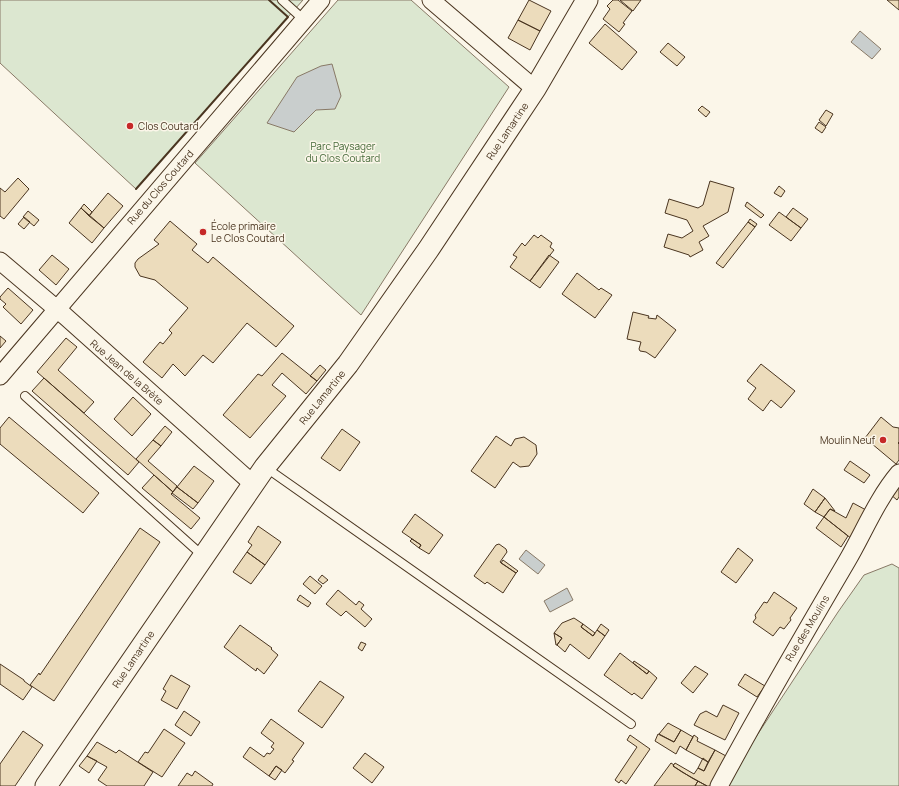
<svg xmlns="http://www.w3.org/2000/svg" width="899" height="786" viewBox="0 0 899 786" font-family="Manrope,sans-serif">
	<style>
		.green { fill: #dce7d0; stroke: #887966 }
		.water { fill: #c9cecd; stroke: #887966 }
		.building { fill: #ecdcbc; stroke: #4a3520 }
		.lines { fill: none; stroke-linecap: round; stroke-linejoin: round }
		.service-casing { stroke: #4a3520; stroke-width: 10 }
		.minor-casing { stroke: #4a3520; stroke-width: 19 }
		.tertiary-casing { stroke: #4a3520; stroke-width: 23 }
		.service { stroke: #fbf6e9; stroke-width: 8 }
		.minor { stroke: #fbf6e9; stroke-width: 17 }
		.tertiary { stroke: #fbf6e9; stroke-width: 21 }
		.wall { stroke: #4a3520; stroke-width: 2 }
		.poi-dot { fill: #c62828; stroke: #fbf6e9; stroke-width: 1.5 }
		.labels { text-anchor: middle; stroke-width: 3; stroke-linejoin: round; paint-order: stroke }
		.poi-label { font-size: 10px; fill: #4a3520; stroke: #fbf6e9; text-anchor: start }
		.street-label { font-size: 10px; fill: #4a3520; stroke: #fbf6e9 }
		.park-label { font-size: 10px; fill: #436837; stroke: #fbf6e9 }
	</style>
	<rect width="100%" height="100%" fill="#fbf6e9"/>
	<!-- green -->
	<path class="green" d="M0,0H303L136,189L0,63Z
		M338,0H411L509,87L361,315L195,163Z
		M892,564L899,568V786H727L746,752L838,612L864,575Z"/>
	<!-- water -->
	<path class="water" d="M860,31L881,49L872,59L851,42Z
		M332,64L341,96L335,109L316,110L294,132L267,123L297,77L321,66Z
		M526,550L545,565L538,574L519,559Z
		M567,588L573,600L550,612L544,601Z"/>
	<!-- building -->
	<path class="building" d="M529,0L551,11L540,31L518,20Z
		M613,0H618L632,11L623,23L625,24L619,32L603,19L610,9L607,6Z
		M620,0H641L633,11Z
		M887,0H899V10Z
		M518,20L540,31L530,50L508,38Z
		M605,24L637,52L622,70L589,43Z
		M668,43L685,57L677,66L660,52Z
		M702,106L710,112L706,117L698,110Z
		M826,110L833,114L826,126L819,120Z
		M819,122L826,127L822,133L815,128Z
		M18,178L29,189L4,219L0,216V188L5,192Z
		M710,181L734,188L728,212L703,226L709,236L699,242L703,250L690,257L689,255L664,247L668,234L682,238L693,231L687,220L665,213L669,199L698,208L703,205Z
		M779,186L785,191L781,197L774,193Z
		M108,193L123,206L104,228L89,216Z
		M747,202L764,215L761,218L745,206Z
		M84,204L92,212L89,216L81,208Z
		M81,208L104,228L92,243L69,223Z
		M793,208L808,219L801,228L786,217Z
		M28,211L39,220L34,226L23,217Z
		M779,212L801,228L791,241L769,225Z
		M24,217L30,222L24,229L18,224Z
		M750,219L757,224L755,227L748,222Z
		M170,221L197,244L192,250L208,263L213,257L294,326L276,347L247,323L213,363L203,355L185,376L173,364L162,378L143,362L160,342L163,344L172,333L169,330L188,308L155,280L140,276L135,267V263L138,259L159,244L154,240Z
		M748,222L755,227L723,268L716,263Z
		M534,235L538,238L541,235L552,243L550,247L554,250L530,281L510,267L517,257L513,255L522,243L525,246Z
		M52,255L69,269L56,285L39,270Z
		M549,255L559,262L540,288L530,281Z
		M577,273L599,290L601,288L612,295L595,318L562,294Z
		M8,288L33,310L21,324L3,307L6,304L0,299V297Z
		M633,312L649,316L648,318L656,319L657,315L676,330L655,358L646,352L640,351L639,349L641,342L627,339Z
		M0,336L6,341L0,348Z
		M66,338L77,347L58,370L94,402L84,413L37,372Z
		M282,353L317,381L306,394L282,373L272,385L286,396L250,438L223,415L258,374L262,376Z
		M761,364L795,391L781,408L771,400L763,411L748,399L756,388L747,381Z
		M320,365L326,370L317,381L310,376Z
		M44,378L139,462L128,475L32,391Z
		M133,397L151,414L132,436L114,419Z
		M9,417L99,493L83,513L0,444V428Z
		M881,417L893,427L899,428V442L898,443L899,444V460L896,464L865,438Z
		M165,426L172,432L161,446L153,440Z
		M342,429L360,442L340,471L321,458Z
		M496,436L511,446L515,439L524,437L536,445L537,454L529,466L520,467L513,462L495,488L471,471Z
		M153,440L161,446L148,461L177,486L173,492L136,459Z
		M850,461L870,475L864,483L844,470Z
		M194,466L214,481L198,503L177,487Z
		M154,475L173,492L171,494L200,518L191,529L142,488Z
		M899,484V497L897,500L890,494Z
		M177,487L198,503L193,509L172,493Z
		M813,489L825,498L815,512L804,504Z
		M825,498L835,511L830,509L824,517L815,512Z
		M853,503L866,510L852,539L824,517L830,509L846,518Z
		M415,514L443,535L429,554L419,548L421,545L402,532Z
		M824,517L848,536L841,547L816,528Z
		M258,526L281,542L265,565L247,552L252,545L248,542Z
		M140,528L160,542L54,701L30,685L39,673L40,675Z
		M412,539L421,545L419,548L410,541Z
		M499,544L506,549L507,552L500,562L516,573L503,593L487,582L485,584L474,576L496,545Z
		M738,548L753,560L736,583L721,572Z
		M247,552L265,565L251,584L233,572Z
		M503,560L518,571L516,573L501,563Z
		M322,575L328,580L323,584L318,580Z
		M310,576L322,586L315,594L303,584Z
		M338,590L356,605L359,601L364,605L361,609L372,619L365,627L346,611L341,616L326,604Z
		M774,592L797,608L790,618L791,620L784,629L780,627L773,636L753,622L756,618L755,615L764,602L767,603Z
		M300,595L311,603L308,607L297,600Z
		M574,618L583,624L581,627L593,636L597,630L605,636L589,659L570,644L565,652L557,645L562,638L554,633L562,623Z
		M583,624L595,633L593,636L581,627Z
		M601,624L609,630L605,636L597,630Z
		M240,625L272,648L271,649L278,655L264,674L257,668L256,671L224,647Z
		M554,633L562,638L557,645H556Z
		M361,642L366,644L362,651L358,648Z
		M620,653L647,674L649,671L657,678L642,699L634,693L632,695L604,675Z
		M634,661L649,671L647,674L633,663Z
		M0,664L24,680V681L32,687L23,700L0,684Z
		M695,666L708,674L693,693L681,683Z
		M745,674L765,686L757,697L738,685Z
		M171,675L190,686L177,709L161,700L166,691L163,689Z
		M320,681L344,697L322,728L298,711Z
		M723,705L739,713L725,740L694,725L700,714L706,711L717,717Z
		M184,711L200,722L191,736L175,725Z
		M271,719L304,743L292,760L294,761L285,773L276,766L269,776L243,757L250,747L264,757L267,753L270,754L274,749L271,747L274,743L261,733Z
		M668,723L681,730L674,742L659,734Z
		M164,729L185,743L162,777L138,762L145,752L148,753Z
		M681,730L693,737L686,750L680,746L676,754L655,741L658,734L674,742Z
		M23,731L43,745L15,786H0V764Z
		M630,735L650,749L626,784L621,780L619,783L615,780L637,747L627,740Z
		M694,735L698,738L697,741L715,750L708,762L686,750Z
		M97,742L116,753L119,750L153,772L144,786H107L98,780L107,767L87,756Z
		M715,750L726,756L710,786H707L692,778L673,766L675,763L694,774L698,768L704,771Z
		M365,753L384,767L372,783L353,768Z
		M87,756L97,761L89,773L79,766Z
		M703,758L708,762L704,771L698,768Z
		M671,763L674,765L673,766L682,772L698,781L695,786H654Z
		M276,766L282,770L275,780L269,776Z
		M195,771L213,784L212,786H178L187,773L192,776Z
		M698,781L707,786H695Z"/>
	<g class="lines">
		<defs>
			<path id="service" d="M282,0L304,20
				M25,396L203,556
				M265,467L631,724"/>
			<path id="minor" d="M431,0L535,89
				M0,261L65,316L253,484
				M0,376L321,0
				M719,786C760,710 803,636 847,561C864,532 877,499 899,473"/>
			<path id="tertiary" d="M46,786L265,467L348,364L428,250L535,89L587,0"/>
		</defs>
		<!-- service casing -->
		<use href="#service" class="service-casing"/>
		<!-- minor casing -->
		<use href="#minor" class="minor-casing"/>
		<!-- tertiary casing -->
		<use href="#tertiary" class="tertiary-casing"/>
		<!-- service -->
		<use href="#service" class="service"/>
		<!-- minor -->
		<use href="#minor" class="minor"/>
		<!-- tertiary -->
		<use href="#tertiary" class="tertiary"/>
		<!-- wall -->
		<path class="wall" d="M136,189L288,17L269,0"/>
	</g>
	<!-- markers -->
	<g class="poi-dot">
		<circle cx="130" cy="126" r="4"/>
		<circle cx="203" cy="232" r="4"/>
		<circle cx="883" cy="440" r="4"/>
	</g>
	<g class="labels">
		<!-- poi labels -->
		<g class="poi-label">
			<text x="138" y="130">Clos Coutard</text>
			<text x="211" y="230">École primaire<tspan x="211" dy="12">Le Clos Coutard</tspan></text>
			<text x="875" y="444" text-anchor="end">Moulin Neuf</text>
		</g>
		<!-- street labels -->
		<g class="street-label">
			<text transform="translate(507 131) rotate(-56)" y="4">Rue Lamartine</text>
			<text transform="translate(160 187) rotate(-49)" y="4">Rue du Clos Coutard</text>
			<text transform="translate(127 372) rotate(41)" y="4">Rue Jean de la Brète</text>
			<text transform="translate(322 397) rotate(-51)" y="4">Rue Lamartine</text>
			<text transform="translate(807 628) rotate(-59)" y="4">Rue des Moulins</text>
			<text transform="translate(133 659) rotate(-56)" y="4">Rue Lamartine</text>
		</g>
		<!-- park labels -->
		<g class="park-label">
			<text x="343" y="150">Parc Paysager<tspan x="343" dy="12">du Clos Coutard</tspan></text>
		</g>
	</g>
</svg>
